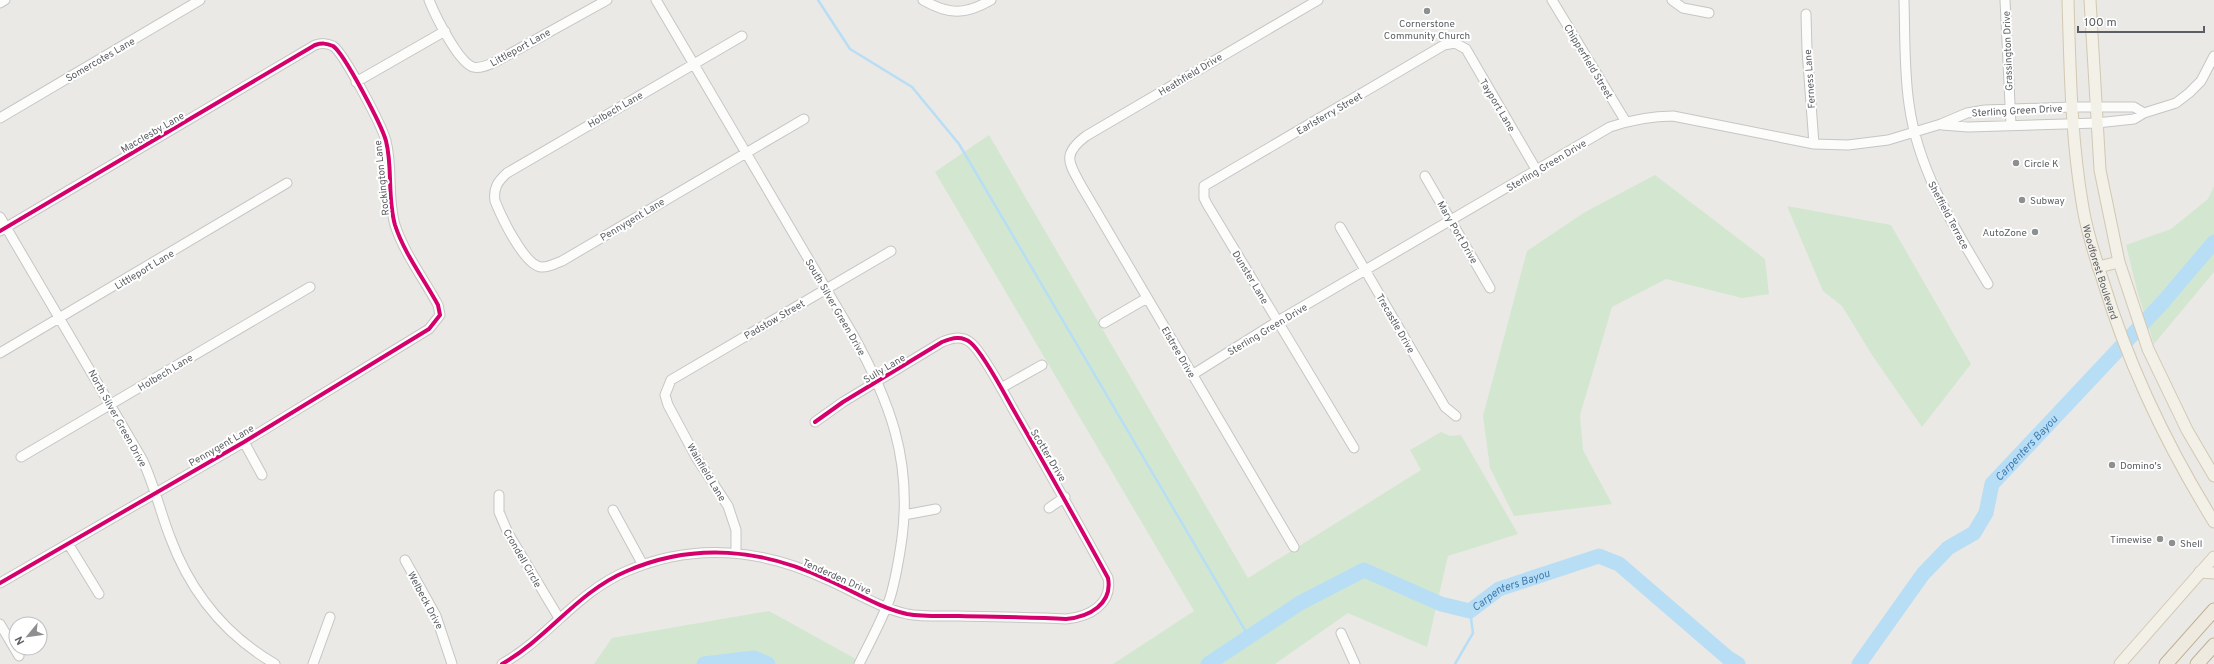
<svg xmlns="http://www.w3.org/2000/svg" width="2214" height="664" viewBox="0 0 2214 664" font-family="Overpass,sans-serif">
	<style>
		.green { fill: #d3e7d0 }
		.lines { fill: none; stroke-linecap: round; stroke-linejoin: round }
		.stream { stroke: #b8def6; stroke-width: 2.5 }
		.river { stroke: #b8def6; stroke-width: 15 }
		.minor-casing { stroke: #c5c6c5; stroke-width: 11 }
		.major-casing { stroke: #d2c8b3; stroke-width: 13 }
		.highway-casing { stroke: #c1b192; stroke-width: 15 }
		.minor { stroke: #fcfcfb; stroke-width: 9 }
		.major { stroke: #f2f0e7; stroke-width: 11 }
		.highway { stroke: #eeeae0; stroke-width: 13 }
		.cycleway-casing { stroke: #fff; stroke-width: 6 }
		.cycleway { stroke: #d6006c; stroke-width: 4 }
		.poi-dot { fill: #8d8f90; stroke: #fff; stroke-width: 1.5 }
		.labels { text-anchor: middle; stroke-width: 4; stroke-linejoin: round; paint-order: stroke }
		.poi-label { font-size: 10px; fill: #5b5f63; stroke: #fff; text-anchor: start }
		.street-label { font-size: 10px; fill: #5b5f63; stroke: #fff }
		.water-label { font-size: 11px; font-style: italic; fill: #3f7baf; stroke: #fff }
	</style>
	<rect width="100%" height="100%" fill="#eae9e5"/>
	<!-- green -->
	<path class="green" d="M989,135L1248,578L1421,470L1410,450L1441,432L1450,436L1461,435L1518,534L1448,556L1427,647L1348,613L1275,664H1113L1194,611L935,172Z
		M1655,175L1765,259L1769,294L1742,298L1666,279L1612,307L1580,415L1583,450L1612,504L1514,516L1490,468L1483,416L1527,251L1585,212Z
		M2214,186V272L2154,344L2138,294L2126,245L2171,229L2208,199Z
		M1787,206L1891,225L1971,364L1922,427L1872,355L1842,306L1823,291Z
		M769,611L865,664H594L612,638Z"/>
	<g class="lines">
		<!-- stream -->
		<path class="stream" d="M818,0L850,49L912,87L959,144L1249,637
			M1455,664L1473,633L1470,611"/>
		<!-- river -->
		<g class="river">
			<path d="M704,664L754,658L768,664"/>
			<path id="s1" d="M1208,664L1300,603L1364,570L1441,604L1470,611L1499,589L1599,556L1619,564L1728,658L1738,664"/>
			<path id="s2" d="M1859,664L1923,574L1948,548L1974,533L1986,513L1992,484L2164,301L2214,242"/>
		</g>
		<defs>
			<path id="minor" d="M429,0C435,15 458,62 473,67C481,69 490,64 497,61L607,0
				M656,0L852,333C890,401 912,460 902,538C899,559 896,578 890,598C882,620 870,642 859,664
				M923,0C949,15 965,15 991,0
				M1552,0L1626,122
				M1672,0L1683,8L1709,13
				M1904,0C1905,34 1904,70 1909,104C1918,171 1954,227 1988,284
				M2005,0L2011,125
				M0,3L5,0
				M1806,14L1807,50L1814,144
				M742,36L507,173C498,181 493,188 495,201C501,216 524,265 541,267C548,268 556,263 562,261L804,119
				M356,82L445,31
				M0,118L200,0
				M1942,125L1968,127L2097,123L2134,119L2144,113L2176,103L2189,93L2201,81L2214,56
				M1425,176L1490,288
				M0,217L142,459C154,484 160,511 170,537C190,591 225,635 275,664
				M1340,227L1445,407L1456,416
				M0,231L315,45C322,43 326,43 333,46C344,53 382,126 386,141C393,168 387,197 395,225C404,253 424,279 438,305L440,315L429,329L244,442L0,583
				M1104,323L1147,298
				M0,353L287,183
				M1192,375L1278,321L1610,127C1631,120 1650,116 1673,116L1814,144L1848,145L1888,140L1941,124L1967,113L1985,110L2072,107H2134L2144,113
				M1001,388L1042,365
				M244,442L262,475
				M1354,448L1207,204L1204,198V186L1444,45L1455,43L1466,49L1537,171
				M21,457L310,287
				M499,495V512L508,533L559,618
				M1049,508L1065,497
				M613,510L643,565
				M904,515L936,509
				M69,545L99,594
				M1294,547L1082,187C1069,163 1061,155 1086,136L1318,0
				M736,552V530L728,506L696,457L668,405L665,395L671,380L891,251
				M405,560L436,616L452,664
				M0,624L19,656
				M1341,633L1355,664
				M313,664L330,617
				M502,664C548,638 577,592 627,571C694,542 763,549 828,580C853,591 880,608 907,614C924,617 942,616 959,616C995,617 1031,617 1066,619C1089,617 1113,604 1108,578C1077,521 1045,465 1013,409C1004,393 983,353 971,343C962,335 952,338 942,342L843,402L815,422"/>
			<g id="major">
				<path id="s3" d="M2068,0C2070,69 2071,140 2083,208C2087,232 2095,257 2103,281C2129,367 2167,446 2214,522"/>
				<path d="M2090,0L2100,170L2119,262L2148,349L2187,430L2214,476"/>
				<path d="M2098,267L2119,262"/>
				<path d="M2200,572L2214,573"/>
				<path d="M2120,664L2214,557"/>
			</g>
			<path id="highway" d="M2166,664L2214,610
				M2197,664L2214,645"/>
		</defs>
		<!-- minor casing -->
		<use href="#minor" class="minor-casing"/>
		<!-- major casing -->
		<use href="#major" class="major-casing"/>
		<!-- highway casing -->
		<use href="#highway" class="highway-casing"/>
		<!-- minor -->
		<use href="#minor" class="minor"/>
		<!-- major -->
		<use href="#major" class="major"/>
		<!-- highway -->
		<use href="#highway" class="highway"/>
		<defs>
			<path id="cycleway" d="M0,231L315,45C322,43 326,43 333,46C344,53 382,126 386,141C393,168 387,197 395,225C404,253 424,279 438,305L440,315L429,329L244,442L0,583
				M502,664C548,638 577,592 627,571C694,542 763,549 828,580C853,591 880,608 907,614C924,617 942,616 959,616C995,617 1031,617 1066,619C1089,617 1113,604 1108,578C1077,521 1045,465 1013,409C1004,393 983,353 971,343C962,335 952,338 942,342L843,402L815,422"/>
		</defs>
		<!-- cycleway casing -->
		<use href="#cycleway" class="cycleway-casing"/>
		<!-- cycleway -->
		<use href="#cycleway" class="cycleway"/>
	</g>
	<!-- markers -->
	<g class="poi-dot">
		<circle cx="1427" cy="11" r="4"/>
		<circle cx="2016" cy="163" r="4"/>
		<circle cx="2022" cy="200" r="4"/>
		<circle cx="2035" cy="232" r="4"/>
		<circle cx="2112" cy="465" r="4"/>
		<circle cx="2160" cy="539" r="4"/>
		<circle cx="2172" cy="543" r="4"/>
	</g>
	<g class="labels">
		<!-- poi labels -->
		<g class="poi-label">
			<text x="1427" y="27" text-anchor="middle">Cornerstone<tspan x="1427" dy="12">Community Church</tspan></text>
			<text x="2024" y="167">Circle K</text>
			<text x="2030" y="204">Subway</text>
			<text x="2027" y="236" text-anchor="end">AutoZone</text>
			<text x="2120" y="469">Domino's</text>
			<text x="2152" y="543" text-anchor="end">Timewise</text>
			<text x="2180" y="547">Shell</text>
		</g>
		<!-- street labels -->
		<g class="street-label">
			<text transform="translate(520 47) rotate(-29)" y="4">Littleport Lane</text>
			<text transform="translate(2007 51) rotate(-92)" y="4">Grassington Drive</text>
			<text transform="translate(100 59) rotate(-30)" y="4">Somercotes Lane</text>
			<text transform="translate(1589 61) rotate(59)" y="4">Chipperfield Street</text>
			<text transform="translate(1190 74) rotate(-31)" y="4">Heathfield Drive</text>
			<text transform="translate(1809 79) rotate(-94)" y="4">Ferness Lane</text>
			<text transform="translate(1498 105) rotate(59)" y="4">Tayport Lane</text>
			<text transform="translate(615 109) rotate(-30)" y="4">Holbech Lane</text>
			<text transform="translate(2017 110) rotate(-3)" y="4">Sterling Green Drive</text>
			<text transform="translate(1329 113) rotate(-30)" y="4">Earlsferry Street</text>
			<text transform="translate(152 132) rotate(-30)" y="4">Macclesby Lane</text>
			<text transform="translate(1546 165) rotate(-31)" y="4">Sterling Green Drive</text>
			<text transform="translate(381 178) rotate(-96)" y="4">Rockington Lane</text>
			<text transform="translate(1949 215) rotate(62)" y="4">Sheffield Terrace</text>
			<text transform="translate(632 219) rotate(-31)" y="4">Pennygent Lane</text>
			<text transform="translate(1458 232) rotate(60)" y="4">Mary Port Drive</text>
			<text transform="translate(144 269) rotate(-31)" y="4">Littleport Lane</text>
			<text dy="4" stroke="none"><textPath href="#s3" startOffset="275">Woodforest Boulevard</textPath></text>
			<text transform="translate(1251 277) rotate(59)" y="4">Dunster Lane</text>
			<text transform="translate(836 307) rotate(60)" y="4">South Silver Green Drive</text>
			<text transform="translate(774 319) rotate(-30)" y="4">Padstow Street</text>
			<text transform="translate(1396 323) rotate(60)" y="4">Trecastle Drive</text>
			<text transform="translate(1267 329) rotate(-31)" y="4">Sterling Green Drive</text>
			<text transform="translate(1179 352) rotate(60)" y="4">Elstree Drive</text>
			<text transform="translate(884 368) rotate(-31)" y="4">Sully Lane</text>
			<text transform="translate(165 372) rotate(-31)" y="4">Holbech Lane</text>
			<text transform="translate(118 418) rotate(61)" y="4">North Silver Green Drive</text>
			<text transform="translate(221 445) rotate(-30)" y="4">Pennygent Lane</text>
			<text transform="translate(1049 455) rotate(59)" y="4">Scotter Drive</text>
			<text transform="translate(707 472) rotate(59)" y="4">Wainfield Lane</text>
			<text transform="translate(523 558) rotate(60)" y="4">Crondell Circle</text>
			<text transform="translate(837 576) rotate(24)" y="4">Tenderden Drive</text>
			<text transform="translate(426 600) rotate(62)" y="4">Welbeck Drive</text>
		</g>
		<!-- water labels -->
		<g class="water-label">
			<text dy="4" stroke="none"><textPath href="#s2" startOffset="279">Carpenters Bayou</textPath></text>
			<text dy="4" stroke="none"><textPath href="#s1" startOffset="343">Carpenters Bayou</textPath></text>
		</g>
	</g>
	<!-- north arrow -->
	<g transform="translate(28 636) rotate(241)"><circle r="19" fill="#ffffff" stroke="#bdbfc1"/>
	<path d="M0-3L7 15L0 10L-7 15Z" fill="#8d8f90"/>
	<text y="-6" font-size="11" font-weight="bold" text-anchor="middle" fill="#5b5f63">N</text>
	</g>
	<!-- scale -->
	<path d="M2078 26v6h126v-6" fill="none" stroke="#5b5f63" stroke-width="2"/>
	<text x="2084" y="26" font-size="12" fill="#5b5f63" stroke="#ffffff" stroke-width="3" paint-order="stroke">100 m</text>
</svg>
